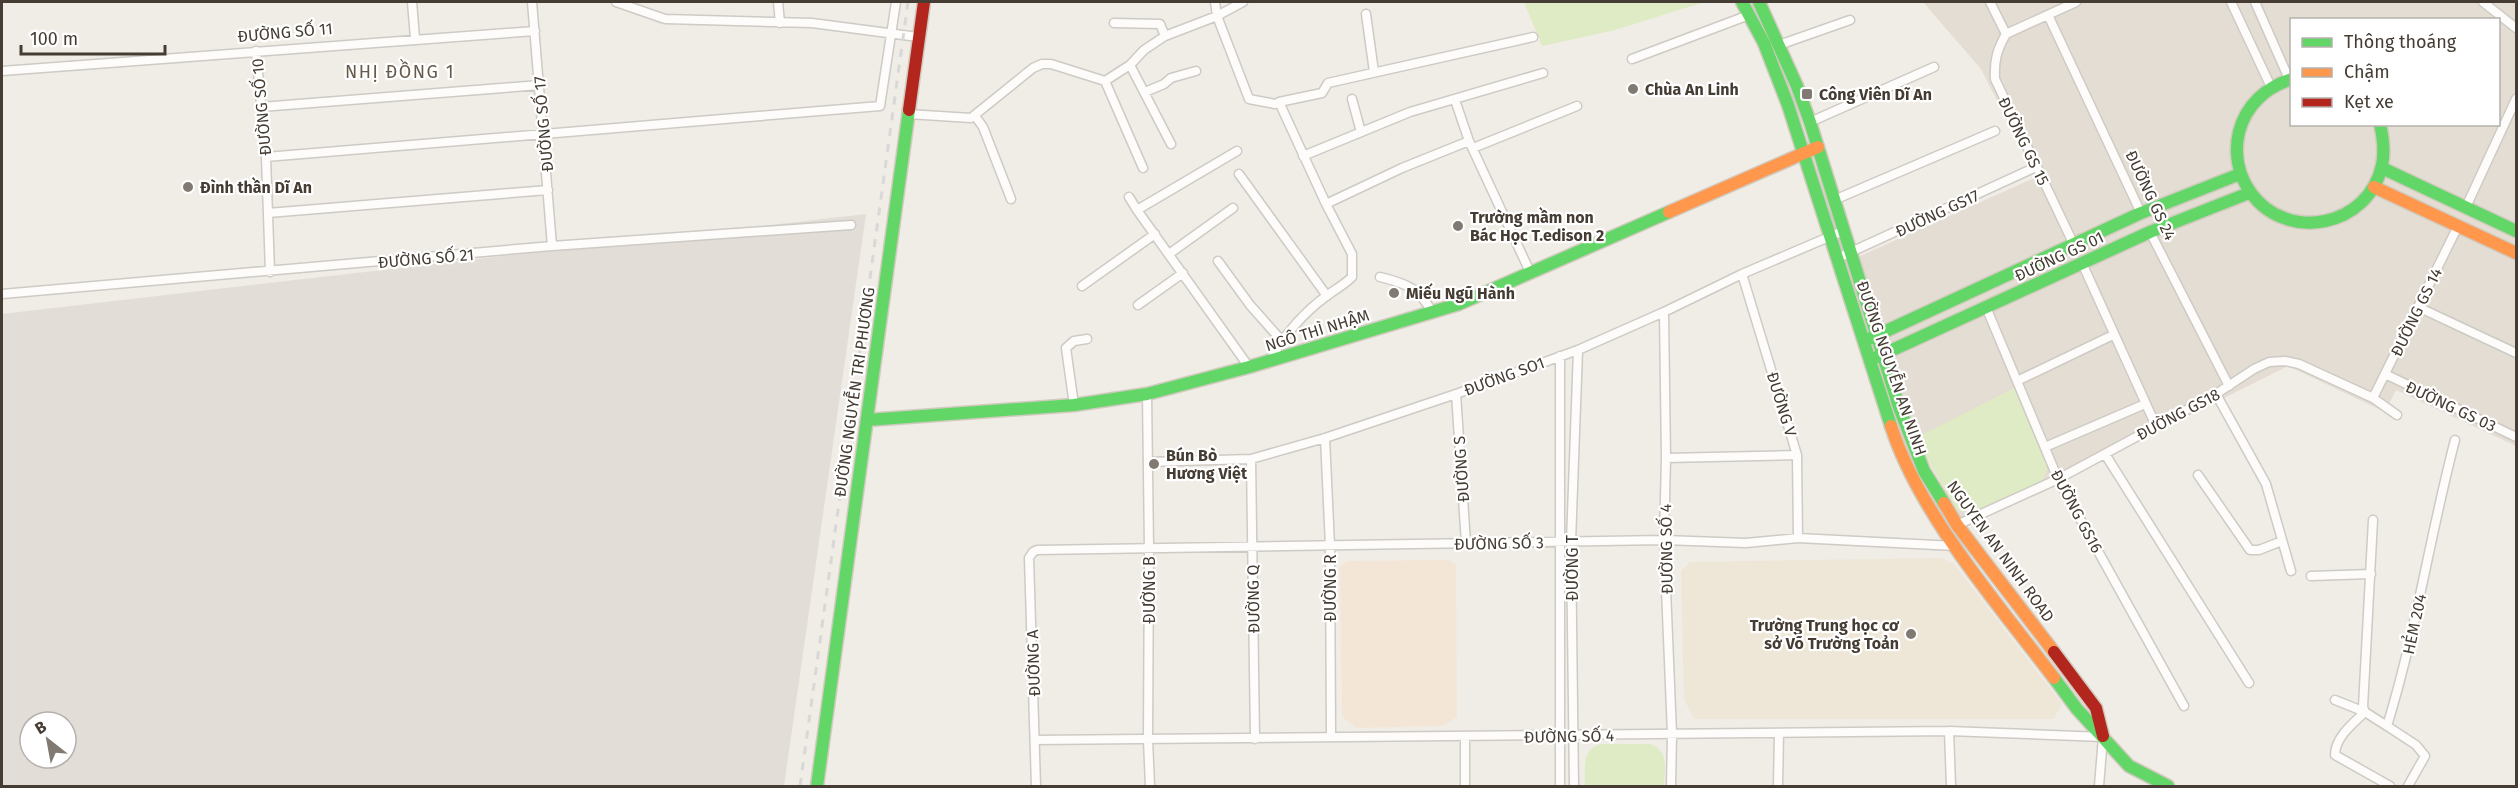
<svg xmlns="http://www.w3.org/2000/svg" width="2518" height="788" viewBox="0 0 2518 788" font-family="'Fira Sans',sans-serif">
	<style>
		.residential { fill: #e4ddd3; fill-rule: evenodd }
		.commercial { fill: #f4e6d7 }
		.industrial { fill: #e2ddd7; fill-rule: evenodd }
		.education { fill: #eee6d7 }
		.green { fill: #dfebc4 }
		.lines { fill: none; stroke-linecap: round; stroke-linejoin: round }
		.street-casing { stroke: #cecac4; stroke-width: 11 }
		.fast-casing { stroke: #d1cabe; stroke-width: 15 }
		.slow-casing { stroke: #d1cabe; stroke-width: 15 }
		.jam-casing { stroke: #d1cabe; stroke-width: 15 }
		.street { stroke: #fdfcfb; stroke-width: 8 }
		.fast { stroke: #63d668; stroke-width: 12 }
		.slow { stroke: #ff974d; stroke-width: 12 }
		.jam { stroke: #b3261e; stroke-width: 12 }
		.rail { stroke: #d8d8d7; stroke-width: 3; stroke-dasharray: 8 8; stroke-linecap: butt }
		.poi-dot { fill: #817a72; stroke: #fff; stroke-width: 2 }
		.labels { text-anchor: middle; stroke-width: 4.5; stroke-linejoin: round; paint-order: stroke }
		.street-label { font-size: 16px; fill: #453c33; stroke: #fff }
		.poi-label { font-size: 16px; font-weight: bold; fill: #453c33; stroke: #fff; text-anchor: start }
		.neighbourhood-label { font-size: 18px; letter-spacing: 1.5px; fill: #685a49; stroke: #fff }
	</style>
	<rect width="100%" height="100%" fill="#f0ece6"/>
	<!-- residential -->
	<path class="residential" d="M1923,2H2516V446L2396,390L2385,412L2288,366L1966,527L1914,435L1858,257L2036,177L1981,69ZM2292,20H2498V124H2292Z"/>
	<!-- commercial -->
	<path class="commercial" d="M1449,560L1456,565L1457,717L1442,726L1356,728L1342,716L1340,567L1348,561Z"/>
	<!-- industrial -->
	<path class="industrial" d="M866,214L784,786H2V314ZM30,722H66V758H30Z"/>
	<!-- education -->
	<path class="education" d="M1941,558L1954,564L2062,704L2053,719H1694L1684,699L1681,571L1690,562Z"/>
	<!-- green -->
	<path class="green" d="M1524,2H1705L1611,31L1542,46Z
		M2014,388L2049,465L2041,483L1975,512L1957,511L1916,438Z
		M1601,744H1650C1670,750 1664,770 1664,786H1585C1585,770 1581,749 1601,744Z"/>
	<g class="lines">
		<defs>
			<path id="street" d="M412,2L415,38
				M532,2L552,246
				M616,2L665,19L812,23L918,37
				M778,2L780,23
				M1215,2L1217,16L1249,99L1275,104
				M1990,2L2006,34
				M2231,2L2271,87
				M2255,2L2289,79
				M2483,2L2516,28
				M1366,14L1374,72
				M2048,15L2141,213
				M1114,23L1160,24L1165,36
				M2006,34C1997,50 1994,60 1995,79L2074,245
				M2006,34L2076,2
				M1779,45L1850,20
				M256,51L266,157L270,272
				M1632,59L1749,15
				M1130,65L1171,144
				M2,71L535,31
				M1105,81L1143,168
				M1145,92L1164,84L1171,78L1196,71
				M1352,99L1361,132
				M1455,100L1469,141L1530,272
				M261,107L540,85
				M908,114L971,118L1033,68L1042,64H1051L1105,81L1130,65L1144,50L1165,36L1217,16L1243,2
				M975,116L983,127L1011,199
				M1810,122L1934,67
				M1473,148L1577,106
				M1237,151L1137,210L1249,367
				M1303,156L1410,112L1543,73
				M266,157L880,106L896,2
				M1239,174L1327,296
				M1129,197L1137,210
				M1834,200L1995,131
				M1326,204L1402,168L1469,141
				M2466,207L2516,99
				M268,213L548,190
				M2150,232L2229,386
				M1169,254L1233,208
				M1838,258L2036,167
				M1218,261L1250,305L1281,340
				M2082,263L2156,426
				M1742,274L1797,455L1798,538
				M1380,277C1405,283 1419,288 1432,312
				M1082,286L1155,234
				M2,294L552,246L851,225
				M1138,305L1183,273
				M1986,307L2058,479L2184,706
				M2418,307L2516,353
				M1664,312L1666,458L1664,540L1672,734L1671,786
				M1269,362C1284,335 1301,315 1325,297C1334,290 1344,285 1352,277V254L1326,204L1279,102L1322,93L1328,83L1533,37
				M2385,374L2516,437
				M2017,381L2113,335
				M1147,394L1149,549L1148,740L1150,786
				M1456,394L1466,543
				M2216,394L2266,484L2291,571
				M2373,398L2458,226
				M1074,405L1066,348L1074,341L1087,339
				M1325,438L1330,546L1331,737
				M2045,447L2145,404
				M2105,454L2249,683
				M1666,458L1797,455
				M1251,459L1255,739
				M1148,462L1251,459L1325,438L1456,394L1578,350L1664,312L1742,274L1843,231
				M2198,475L2250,550H2259L2282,541
				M2373,520L2363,707L2365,712L2387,726
				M1957,525L2058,479L2216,394L2254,369L2269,362L2285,361L2299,364L2373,398L2397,415
				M2311,576L2371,574
				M2335,700L2365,712C2352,724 2335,738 2335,755L2390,786
				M1949,731L1951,786
				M1465,737V786
				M1035,740L1949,731L2103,737L2099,786
				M1036,786L1029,558L1033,552L1037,550L1664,540L1746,543L1798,538L1955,546
				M1560,786V356
				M1574,786L1571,542L1578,350
				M1778,786L1779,733
				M2408,786L2425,756L2416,745L2387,726C2416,632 2430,535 2455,440"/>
			<path id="fast" d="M1742,2L1764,43L1788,105L1891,426
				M1759,2L1797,86L1810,122L1899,407L1924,471L1944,503
				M2292,79C2266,87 2246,105 2239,132C2234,153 2238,175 2251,193C2287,243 2369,227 2382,165C2385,151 2383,137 2380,124
				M2382,168L2516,231
				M1871,338L2141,213L2240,174
				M1877,357L2150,232L2249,193
				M867,420L1074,405L1147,394L1249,367L1459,304L1669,212
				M2054,678L2077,709L2129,766L2168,786
				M817,786L909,110"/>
			<path id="slow" d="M2374,187L2516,253
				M1669,212L1818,147
				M1891,426C1919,514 1998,604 2054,678
				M1944,503L1957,525L2054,652"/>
			<path id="jam" d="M909,110L924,2
				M2054,652L2096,708L2103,736"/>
		</defs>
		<!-- street casing -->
		<use href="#street" class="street-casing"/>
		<!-- fast casing -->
		<use href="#fast" class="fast-casing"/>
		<!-- slow casing -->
		<use href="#slow" class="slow-casing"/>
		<!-- jam casing -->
		<use href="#jam" class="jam-casing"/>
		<!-- street -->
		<use href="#street" class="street"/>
		<!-- fast -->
		<use href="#fast" class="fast"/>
		<!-- slow -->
		<use href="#slow" class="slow"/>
		<!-- jam -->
		<use href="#jam" class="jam"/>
		<!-- rail -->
		<path class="rail" d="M800,786L908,2"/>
	</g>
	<!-- markers -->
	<g class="poi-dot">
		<circle cx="1633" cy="89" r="6"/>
		<rect x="1801" y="88" width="12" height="12" rx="3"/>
		<circle cx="188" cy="187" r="6"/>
		<circle cx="1458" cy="226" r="6"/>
		<circle cx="1394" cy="293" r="6"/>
		<circle cx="1154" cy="464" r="6"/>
		<circle cx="1911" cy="634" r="6"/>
	</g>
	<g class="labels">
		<!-- street labels -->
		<g class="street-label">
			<text transform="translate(285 32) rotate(-5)" y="6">ĐƯỜNG SỐ 11</text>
			<text transform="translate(261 107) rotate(-95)" y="6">ĐƯỜNG SỐ 10</text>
			<text transform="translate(543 124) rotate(-95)" y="6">ĐƯỜNG SỐ 17</text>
			<text transform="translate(2024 141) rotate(64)" y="6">ĐƯỜNG GS 15</text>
			<text transform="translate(2151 195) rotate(65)" y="6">ĐƯỜNG GS 24</text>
			<text transform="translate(1937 213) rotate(-25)" y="6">ĐƯỜNG GS17</text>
			<text transform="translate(2059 256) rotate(-25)" y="6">ĐƯỜNG GS 01</text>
			<text transform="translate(426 258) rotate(-5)" y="6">ĐƯỜNG SỐ 21</text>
			<text transform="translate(2416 312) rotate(-64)" y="6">ĐƯỜNG GS 14</text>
			<text transform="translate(1317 330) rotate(-17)" y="6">NGÔ THÌ NHẬM</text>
			<text transform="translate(1892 368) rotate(71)" y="6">ĐƯỜNG NGUYỄN AN NINH</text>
			<text transform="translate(1504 376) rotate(-20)" y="6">ĐƯỜNG SO1</text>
			<text transform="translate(854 392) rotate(-82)" y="6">ĐƯỜNG NGUYỄN TRI PHƯƠNG</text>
			<text transform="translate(1782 404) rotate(73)" y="6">ĐƯỜNG V</text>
			<text transform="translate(2451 406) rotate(25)" y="6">ĐƯỜNG GS 03</text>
			<text transform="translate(2178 414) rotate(-28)" y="6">ĐƯỜNG GS18</text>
			<text transform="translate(1461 469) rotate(-94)" y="6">ĐƯỜNG S</text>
			<text transform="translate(2077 511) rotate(62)" y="6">ĐƯỜNG GS16</text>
			<text transform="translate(1499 543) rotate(-1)" y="6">ĐƯỜNG SỐ 3</text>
			<text transform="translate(1666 549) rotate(-91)" y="6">ĐƯỜNG SỐ 4</text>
			<text transform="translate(2001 551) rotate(54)" y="6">NGUYEN AN NINH ROAD</text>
			<text transform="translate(1572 568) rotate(-90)" y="6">ĐƯỜNG T</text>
			<text transform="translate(1330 588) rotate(-90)" y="6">ĐƯỜNG R</text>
			<text transform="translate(1149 590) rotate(-90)" y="6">ĐƯỜNG B</text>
			<text transform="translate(1253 599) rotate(-91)" y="6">ĐƯỜNG Q</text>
			<text transform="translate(2414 624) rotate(-78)" y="6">HẺM 204</text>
			<text transform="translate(1033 663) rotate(-92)" y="6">ĐƯỜNG A</text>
			<text transform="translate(1569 736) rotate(-1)" y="6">ĐƯỜNG SỐ 4</text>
		</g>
		<!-- poi labels -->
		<g class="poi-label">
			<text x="1645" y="95">Chùa An Linh</text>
			<text x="1819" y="100">Công Viên Dĩ An</text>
			<text x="200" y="193">Đình thần Dĩ An</text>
			<text x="1470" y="223">Trường mầm non<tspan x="1470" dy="18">Bác Học T.edison 2</tspan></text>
			<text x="1406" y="299">Miếu Ngũ Hành</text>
			<text x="1166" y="461">Bún Bò<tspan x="1166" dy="18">Hương Việt</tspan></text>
			<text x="1899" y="631" text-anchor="end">Trường Trung học cơ<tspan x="1899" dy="18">sở Võ Trường Toản</tspan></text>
		</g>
		<!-- neighbourhood labels -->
		<g class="neighbourhood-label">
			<text x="400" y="78">NHỊ ĐỒNG 1</text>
		</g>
	</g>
	<!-- border -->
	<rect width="2518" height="788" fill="none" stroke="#453c33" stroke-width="6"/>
	<!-- legend -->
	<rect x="2290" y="18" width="210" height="108" fill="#ffffff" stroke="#b5b1ad" stroke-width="1.5"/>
	<rect x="2302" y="38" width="30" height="9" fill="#63d668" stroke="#b5b1ad" stroke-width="1.5"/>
	<text x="2344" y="48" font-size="18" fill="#453c33">Thông thoáng</text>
	<rect x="2302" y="68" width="30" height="9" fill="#ff974d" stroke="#b5b1ad" stroke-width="1.5"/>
	<text x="2344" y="78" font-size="18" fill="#453c33">Chậm</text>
	<rect x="2302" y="98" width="30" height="9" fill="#b3261e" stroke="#b5b1ad" stroke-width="1.5"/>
	<text x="2344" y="108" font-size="18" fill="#453c33">Kẹt xe</text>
	<!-- north arrow -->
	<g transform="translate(48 740) rotate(329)"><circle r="28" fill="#ffffff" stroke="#b5b1ad" stroke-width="1.5"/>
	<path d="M0-4.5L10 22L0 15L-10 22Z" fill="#817a72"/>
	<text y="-9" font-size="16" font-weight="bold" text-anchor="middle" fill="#453c33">B</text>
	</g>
	<!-- scale -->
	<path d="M21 45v9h144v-9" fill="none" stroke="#453c33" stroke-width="3"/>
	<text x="30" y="45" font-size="18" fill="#453c33" stroke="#ffffff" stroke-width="4.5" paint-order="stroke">100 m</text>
</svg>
